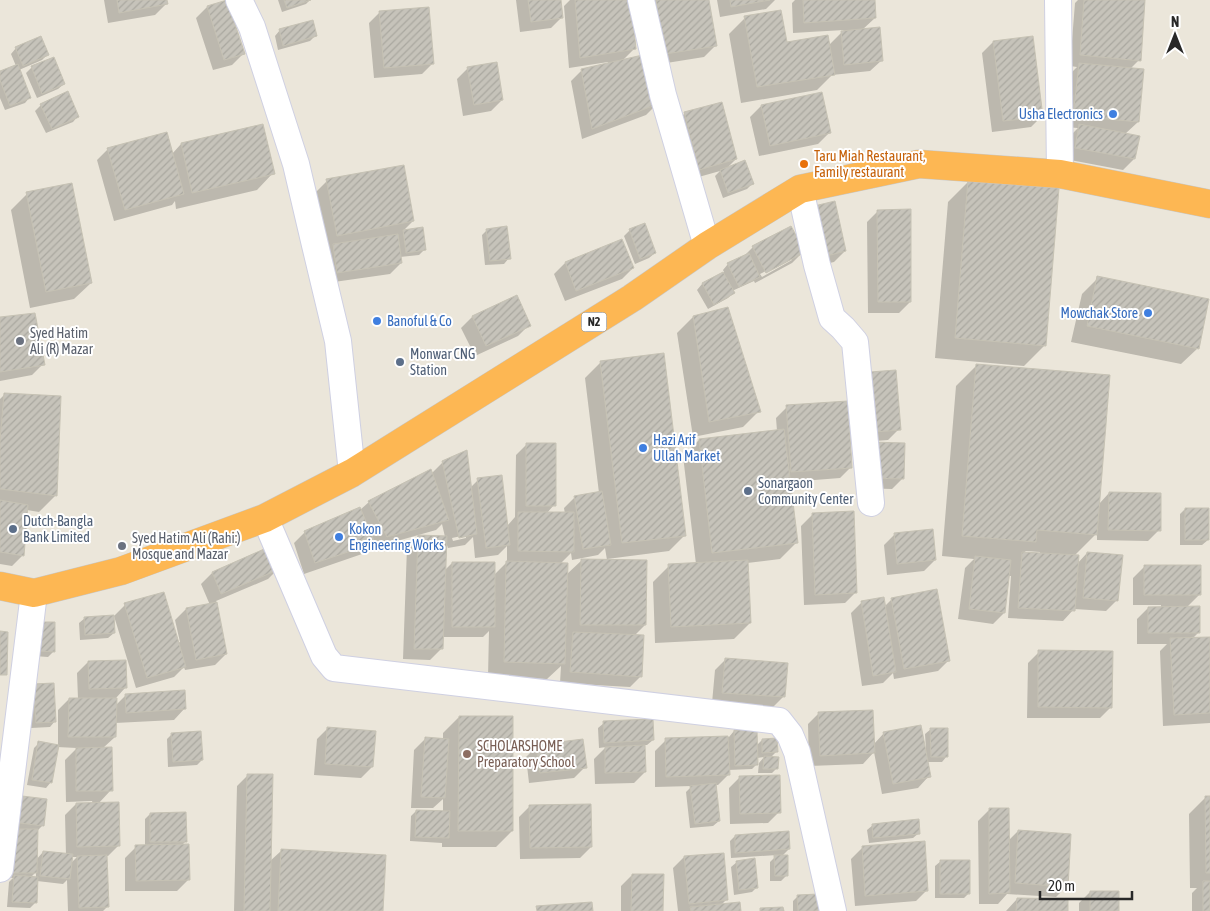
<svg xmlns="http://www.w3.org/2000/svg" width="1210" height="911" viewBox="0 0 1210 911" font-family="'Asap Condensed',sans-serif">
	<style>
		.shadow { fill: #0003; fill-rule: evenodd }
		.building { fill: url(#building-hatch); stroke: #c6c2b4 }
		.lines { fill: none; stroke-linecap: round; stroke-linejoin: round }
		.street-casing { stroke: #cfd0e2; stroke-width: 28 }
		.highway-casing { stroke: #c7c7c7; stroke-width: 29 }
		.street { stroke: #fff; stroke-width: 26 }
		.highway { stroke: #fdb753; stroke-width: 28 }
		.shop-dot { fill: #3f7fe0; stroke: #fff; stroke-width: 2 }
		.food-dot { fill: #e8710a; stroke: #fff; stroke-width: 2 }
		.worship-dot { fill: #6b7280; stroke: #fff; stroke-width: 2 }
		.service-dot { fill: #5c6f8a; stroke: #fff; stroke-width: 2 }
		.education-dot { fill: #8d6e63; stroke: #fff; stroke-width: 2 }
		.labels { text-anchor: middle; stroke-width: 4; stroke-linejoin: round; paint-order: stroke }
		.shield { fill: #fff; stroke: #686868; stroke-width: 1 }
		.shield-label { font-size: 12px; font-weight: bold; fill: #282828 }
		.shop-label { font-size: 14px; fill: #366cbe; stroke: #fff; text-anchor: start }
		.food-label { font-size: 14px; fill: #c56008; stroke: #fff; text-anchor: start }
		.worship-label { font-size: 14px; fill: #5b616d; stroke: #fff; text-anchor: start }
		.service-label { font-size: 14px; fill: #4e5e75; stroke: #fff; text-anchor: start }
		.education-label { font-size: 14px; fill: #785e54; stroke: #fff; text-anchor: start }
	</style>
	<defs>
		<pattern id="building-hatch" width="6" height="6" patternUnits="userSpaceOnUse" patternTransform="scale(1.25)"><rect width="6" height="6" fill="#c6c3ba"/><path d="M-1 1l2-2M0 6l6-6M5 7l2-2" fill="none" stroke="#aaa8a0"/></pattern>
	</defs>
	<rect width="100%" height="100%" fill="#ebe6da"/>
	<!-- shadow -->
	<path class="shadow" d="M104,0H166V4L155,15L108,23Z
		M278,0H310L306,4L282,12Z
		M516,0H560L562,17L551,28L520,32Z
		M570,0H630L635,48L622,61L657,104L646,115L582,139L571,81L582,70L608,64V62L569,68L564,6Z
		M651,0H708L715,46L704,57L654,65Z
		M717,0H775L766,9L720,17Z
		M795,0H873L875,18L862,30L882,60L870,71L832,75L817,90L741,103L729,34L745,18L786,44L829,45L844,30L793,33L792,3Z
		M1078,0H1144L1139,60L1130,69L1138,122L1125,134L1134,159L1123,170L1065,159L1069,137L1078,128L1063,127L1068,76L1077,67L1070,66L1075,3Z
		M226,1L243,54L232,65L213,70L196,18L207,7Z
		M380,12L433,63L422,74L374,78L369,23Z
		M280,30L315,36L310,41L278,50L275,36Z
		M993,42L1042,116L1031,127L992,132L982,53Z
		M16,48L47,55L42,60L19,70L30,97L25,103L5,110L0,98V73L16,66L11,54Z
		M32,67L64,84L58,89L37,98L26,73Z
		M468,68L502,100L491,111L463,116L457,79Z
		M67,93L78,116L73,122L46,133L35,111L41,105Z
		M761,106L829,133L818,144L759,156L750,117Z
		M685,113L736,159L726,169L752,184L747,189L723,198L715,176L720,171L688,180L674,124Z
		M181,144L273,173L257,190L176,209L175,201L172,205L114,221L97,160L108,149L172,154Z
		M327,181L413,221L403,231L422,229L424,250L419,255L400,257L401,263L390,274L327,283L311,197Z
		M969,181L1045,345L1024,366L935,358L948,202Z
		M27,194L91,283L74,299L30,308L11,210Z
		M878,211L910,302L899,313H868L867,222Z
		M487,230L509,258L504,264L485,265L482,235Z
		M630,230L655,253L649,258L635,264L624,236Z
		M622,241L633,268L622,279L565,301L554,274L565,263Z
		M753,247H801L845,251L834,262L807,268L803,252L792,263L755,283L754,281L732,291L733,293L728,298L708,309L697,290L702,284L724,272L723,270L728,264L743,257ZM792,257V260L762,277L760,274Z
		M1098,278L1198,348L1181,364L1071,342L1082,294Z
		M472,317L529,325L518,336L475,356L461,328Z
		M693,317L759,411L743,427L693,437L677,333Z
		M0,318L43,364L32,375L0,381Z
		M601,362L685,535L669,551L607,559L645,625L634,636L641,676L630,687L560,683L561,666L547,679L488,677L489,631L483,637H442L441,649L430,660L403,659L407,547L418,536L445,537L442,524L436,530L376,547L374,542L362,554L304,574L294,543L305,532L360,510L369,502L431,474L442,463L471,487L478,480L507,526L515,517L516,455L527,444L554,505L546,514H565L564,508L575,497L599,493L585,378ZM466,535V538L453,541L452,538ZM473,537L475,558L498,555L507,546V562L494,575L452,563L444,571L446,542L448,548L465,545ZM605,548L607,560H582L566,575L560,564L571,553L572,560L598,555Z
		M977,365L1099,504L1109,493L1159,530L1148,541L1097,540V533L1074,556L1077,564L1087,553L1117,600L1106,611L1074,609L1063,621L1008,618L1011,576H1008L1004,613L993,624L958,619L965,568L974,559L942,556L956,386ZM1026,551L1040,552V554L1023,553Z
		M859,384L899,429L888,440L863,442Z
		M5,394L56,495L39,512L27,510L23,555L12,566L0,564V399Z
		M787,407L851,467L840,478L789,482L797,542L780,559L747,563L750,623L734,639L655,643L653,582L669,566L696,564L683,456L699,440L777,431L776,418Z
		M859,455L903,478L892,489L858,488Z
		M1185,509L1208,540L1202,545H1180V514Z
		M853,513L856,592L845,603L804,605L801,526L812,515Z
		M895,534L935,560L924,571L887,575L884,545Z
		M1144,567L1200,594L1187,607L1199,632L1192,639L1210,638V723L1163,726L1160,651L1167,644H1137V619L1148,608H1161V605H1133V578Z
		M279,568L268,579L216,601L226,654L215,665L185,670L184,667L174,677L136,688L114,616L125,605L178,643L180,642L175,620L186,609L210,605L201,584L212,573Z
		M892,599L949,660L938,671L894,679L893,673L883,683L862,686L851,613L862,602L884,607Z
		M85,618L114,633L108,638L80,640L79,623Z
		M35,628L54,651L48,657L34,656Z
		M1039,652L1111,707L1100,718H1027L1028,663Z
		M726,659L784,696L773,707L712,703L715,670Z
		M88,662L125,688L116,698V705L126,695L185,708L174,720L115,723V737L103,748L111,790L98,804L119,845L108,856H105L108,906L103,911H68L67,880L63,884L37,881L35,903L30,908L7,907L9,882L13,878L8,877L17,803L43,825L37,831L36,860L43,852L66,855L65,815L76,804H93L92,801L66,802L65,760L77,748L57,747L51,782L46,788L27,785L34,748L39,743L58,746V710L69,699H78L77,673ZM71,857H77L70,864ZM36,872V878H30Z
		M29,691L55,721L50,727L31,728Z
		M819,713L874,744L884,733L926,750L925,734L931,729L947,756L942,762H927L929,776L918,788L882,794L874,752L863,764L809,766L808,724Z
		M459,717L512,831L496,847H442V843L410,841L411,816L416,811L443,812V799L433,808H411L414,750L425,739L443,740V733Z
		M604,723L653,740L647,745H644L645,772L634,783L595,784L594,759L606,747L599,748L598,728Z
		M328,728L372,767L361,778L314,775L317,739Z
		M734,731L756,746L762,740L776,752L770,758L777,768L772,773H758L759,763L764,757L757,758V764L752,769L728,770L729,774L718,785H715L719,821L713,826L690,828L686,792L692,786L655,787V751L666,740L729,737Z
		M172,734L202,760L197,765L168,767L167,739Z
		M537,746L585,767L574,778L529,783L526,757Z
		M248,775L269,862L281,851L382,911H234L237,786Z
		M740,777L779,812L768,823L730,824L729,788Z
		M1205,798H1210V911H1192V893L1197,888H1190L1189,814Z
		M530,806L591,847L580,858L520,859L519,817Z
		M989,810L1008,841L1018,831L1067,886L1056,897L1007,894L998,904H979L978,821Z
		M150,814L186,841L181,846L188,880L177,891H125V858L136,847L145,846V819Z
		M873,825L919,833L913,838L869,843L867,830Z
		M735,836L789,849L782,856L787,875L781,881H770V862L777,855L731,858L730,841Z
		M862,848L927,890L916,901L855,906L851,859Z
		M684,857L727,899L721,905L740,911H678L673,868Z
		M941,861L969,893L964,898H935V866Z
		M737,862L757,887L752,892L734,895L731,867Z
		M632,875L662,911H621V886Z
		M1090,892L1118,911H1079V903Z
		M798,896L818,911H793V901Z
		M1017,899L1067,911H1006Z"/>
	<!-- building -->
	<path class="building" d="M117,0H167L168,4L119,13Z
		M227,0L245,54L224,60L207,6Z
		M284,0H311L287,8Z
		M528,0H561L563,18L531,22Z
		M575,0H631L636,49L580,58Z
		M656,0H709L717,46L665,54Z
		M730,0H770L731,7Z
		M803,0H875L876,18L804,23Z
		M1084,0H1145L1141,61L1080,55Z
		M429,7L434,64L384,68L379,11Z
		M781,10L787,42L828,35L835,75L757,87L744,16Z
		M313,20L317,36L283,46L279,29Z
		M880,27L883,61L844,65L841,31Z
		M41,36L49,55L23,66L15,47Z
		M1033,36L1043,117L1003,121L993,41Z
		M647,54L658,104L592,129L581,69Z
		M54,57L65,84L42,94L31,66Z
		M497,62L503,100L474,105L467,67Z
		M1079,63L1144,69L1139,122L1073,116Z
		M18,64L31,98L10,106L0,80V71Z
		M68,91L79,117L52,129L40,104Z
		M822,92L831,133L770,146L761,105Z
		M722,102L737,159L699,170L684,112Z
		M263,124L275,174L192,193L181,143Z
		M1079,124L1140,136L1135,159L1075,148Z
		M167,132L184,194L125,210L107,148Z
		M745,160L754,184L728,193L720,170Z
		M404,165L414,221L337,236L326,179Z
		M968,180L1059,188L1046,346L955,338Z
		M72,183L92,283L46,292L26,192Z
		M835,201L846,251L818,258L806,208Z
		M911,209V302H878L877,210Z
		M645,223L656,253L640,259L629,229Z
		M507,226L511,259L490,261L486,229Z
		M791,226L805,252L766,273L752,246Z
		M423,227L426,250L406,253L403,230Z
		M398,234L402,263L337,273L333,244Z
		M622,239L634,268L576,291L565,262Z
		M749,253L760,277L739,287L727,263Z
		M723,272L735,293L714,305L702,283Z
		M1097,276L1209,299L1199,349L1087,326Z
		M517,295L531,326L486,346L472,316Z
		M728,307L761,412L709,422L693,316Z
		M35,313L45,365L0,372V317Z
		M664,353L686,536L622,543L600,361Z
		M976,364L1110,375L1097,535L1037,530L1036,542L962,536Z
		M896,370L901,430L874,432L870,372Z
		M4,393L61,396L57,496L0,489V441Z
		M848,401L852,468L791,472L786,405Z
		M784,429L798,543L712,553L699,439Z
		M870,442L905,443L904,479L869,478Z
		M526,443H556V506H526Z
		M467,450L477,534L459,538L442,461Z
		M431,469L449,520L387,537L368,501Z
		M502,475L510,545L486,548L477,478Z
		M602,491L611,545L583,549L574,496Z
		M1109,492L1161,493V531L1108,530Z
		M0,500L28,505L24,556L0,552Z
		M360,507L375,543L315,563L304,531Z
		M1185,508H1209V540H1185Z
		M854,511L857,593L815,595L812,513Z
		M518,512H574V552L518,551Z
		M933,529L936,560L897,564L894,533Z
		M418,535L447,536L443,649H414Z
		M271,546L280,569L221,594L212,572Z
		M1022,552L1079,555L1075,611L1018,608Z
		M1087,552L1123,555L1118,601L1083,598Z
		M975,556L1011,560L1005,613L969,609Z
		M581,559L647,560L646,625H580Z
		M748,560L751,623L671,627L668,564Z
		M506,561L568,563L565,664L504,662Z
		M452,562H495V627H452Z
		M1144,565H1201V595H1144Z
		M937,589L950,661L904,669L891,598Z
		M164,592L186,667L147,678L124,603Z
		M884,597L896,672L873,676L861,601Z
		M217,602L227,654L196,660L186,608Z
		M1200,606V633H1148V607Z
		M114,615L115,633L85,635L84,617Z
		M39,622H55V652L39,651Z
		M0,631L8,632L7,675H0Z
		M573,632L644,635L642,677L570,672Z
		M1210,637V713L1174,715L1170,638Z
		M1038,650L1113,651L1112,708L1038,707Z
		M725,658L788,663L785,697L722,693Z
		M126,660L127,688L89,689L88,661Z
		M54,683L56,722L36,723L33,684Z
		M185,690L186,709L126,713L125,694Z
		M69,698H117L116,737H68Z
		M873,710L875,753L820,756L818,712Z
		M459,716H513V831H458Z
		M653,719L654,740L604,743L603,721Z
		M921,725L931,777L893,784L883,732Z
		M327,727L376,731L373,767L325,764Z
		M930,728H948V757H931Z
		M734,730H757L758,765L735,766Z
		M201,731L203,760L173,762L171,733Z
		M728,736L730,775L666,777L665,738Z
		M425,737L449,739L445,798L421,797Z
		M777,738L778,752L762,753V739Z
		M583,739L587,768L540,773L536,745Z
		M38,741L59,745L52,783L32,780Z
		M645,745L646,772L605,773V747Z
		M112,747L113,791H76V748Z
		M764,756L779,757L778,769H763Z
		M247,774H273L270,911H244Z
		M780,775L781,813L740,814L739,776Z
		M716,783L720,821L695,824L690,786Z
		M22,796L47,799L44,826L19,823Z
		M1205,796H1210V873H1206Z
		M119,802L120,846L77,847L76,803Z
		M591,804L592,847L530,848L529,805Z
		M989,808H1009L1010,893L989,894Z
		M416,810L450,811L449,838L415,837Z
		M186,812L187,842H150V813Z
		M919,819L920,834L873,838L872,824Z
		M15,829H38L37,873H13Z
		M1018,830L1071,834L1068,887L1015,883Z
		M789,831L790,849L735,853V835Z
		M925,841L928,891L865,896L862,846Z
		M189,844L190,880L136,881L135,845Z
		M281,849L386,855L383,911H278Z
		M43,851L73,854L70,879L40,876Z
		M724,853L728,900L689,904L684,856Z
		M107,855L109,907L79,908L77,856Z
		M774,855H788V876H775Z
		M755,858L758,888L739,890L736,861Z
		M940,860H970V894H940Z
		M632,874H664L663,911H631Z
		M14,875L38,877L37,903L12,902Z
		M1203,881H1210V911H1203Z
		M1090,891H1119V911H1090Z
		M819,894L820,911H798L797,895Z
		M1017,898L1068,899V911H1016Z
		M592,902L593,911H537L536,906Z
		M740,902L741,911H691L690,907Z
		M783,907L784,911H760V908Z"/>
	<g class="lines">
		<defs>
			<path id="street" d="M239,0L252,27L296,164L315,245L338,341L352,473
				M641,0L663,95L707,246
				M1058,0L1060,174
				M800,189L817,265L832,318L843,328L855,342L871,503
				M265,518L324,656L334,668L779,721L790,735L797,752L833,911
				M0,869L34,593"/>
			<path id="highway" d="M0,586L34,593L121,571L265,518L352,473L632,298L707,246L800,189L919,164L1060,174L1210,204"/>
		</defs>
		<!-- street casing -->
		<use href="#street" class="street-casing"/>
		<!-- highway casing -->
		<use href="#highway" class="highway-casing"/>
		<!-- street -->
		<use href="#street" class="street"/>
		<!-- highway -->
		<use href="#highway" class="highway"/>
	</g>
	<!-- markers -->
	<g class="shop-dot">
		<circle cx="1113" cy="114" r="5"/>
		<circle cx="1148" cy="313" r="5"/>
		<circle cx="377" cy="321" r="5"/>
		<circle cx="643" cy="448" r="5"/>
		<circle cx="339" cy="537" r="5"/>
	</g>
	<circle class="food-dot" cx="804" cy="164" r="5"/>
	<g class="worship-dot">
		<circle cx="20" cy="341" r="5"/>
		<circle cx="122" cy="546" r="5"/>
	</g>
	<g class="service-dot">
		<circle cx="400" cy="362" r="5"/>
		<circle cx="748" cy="491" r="5"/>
		<circle cx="13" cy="529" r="5"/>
	</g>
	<circle class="education-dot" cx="467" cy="754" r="5"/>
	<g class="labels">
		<!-- shield labels -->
		<rect class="shield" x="581.5" y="312.5" width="25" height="19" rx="4"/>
		<g class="shield-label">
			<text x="594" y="326">N2</text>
		</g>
		<!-- shop labels -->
		<g class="shop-label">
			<text x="1103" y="119" text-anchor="end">Usha Electronics</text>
			<text x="1138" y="318" text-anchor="end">Mowchak Store</text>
			<text x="387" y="326">Banoful &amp; Co</text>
			<text x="653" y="445">Hazi Arif<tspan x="653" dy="16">Ullah Market</tspan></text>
			<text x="349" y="534">Kokon<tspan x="349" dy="16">Engineering Works</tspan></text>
		</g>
		<!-- food labels -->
		<g class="food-label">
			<text x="814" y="161">Taru Miah Restaurant,<tspan x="814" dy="16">Family restaurant</tspan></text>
		</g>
		<!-- worship labels -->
		<g class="worship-label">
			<text x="30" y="338">Syed Hatim<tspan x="30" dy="16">Ali (R) Mazar</tspan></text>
			<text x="132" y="543">Syed Hatim Ali (Rahi:)<tspan x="132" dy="16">Mosque and Mazar</tspan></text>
		</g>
		<!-- service labels -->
		<g class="service-label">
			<text x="410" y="359">Monwar CNG<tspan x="410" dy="16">Station</tspan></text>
			<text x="758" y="488">Sonargaon<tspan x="758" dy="16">Community Center</tspan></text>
			<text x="23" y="526">Dutch-Bangla<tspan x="23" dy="16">Bank Limited</tspan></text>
		</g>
		<!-- education labels -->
		<g class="education-label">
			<text x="477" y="751">SCHOLARSHOME<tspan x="477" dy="16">Preparatory School</tspan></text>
		</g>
	</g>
	<!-- north arrow -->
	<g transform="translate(1175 35)" stroke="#ffffff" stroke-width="4" paint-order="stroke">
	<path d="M0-4L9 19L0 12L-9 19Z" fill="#282828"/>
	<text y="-8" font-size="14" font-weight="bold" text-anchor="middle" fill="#282828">N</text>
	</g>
	<!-- scale -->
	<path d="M1040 891v8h92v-8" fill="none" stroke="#282828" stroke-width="2.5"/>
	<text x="1048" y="891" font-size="15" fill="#282828" stroke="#ffffff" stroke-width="4" paint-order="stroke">20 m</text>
</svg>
